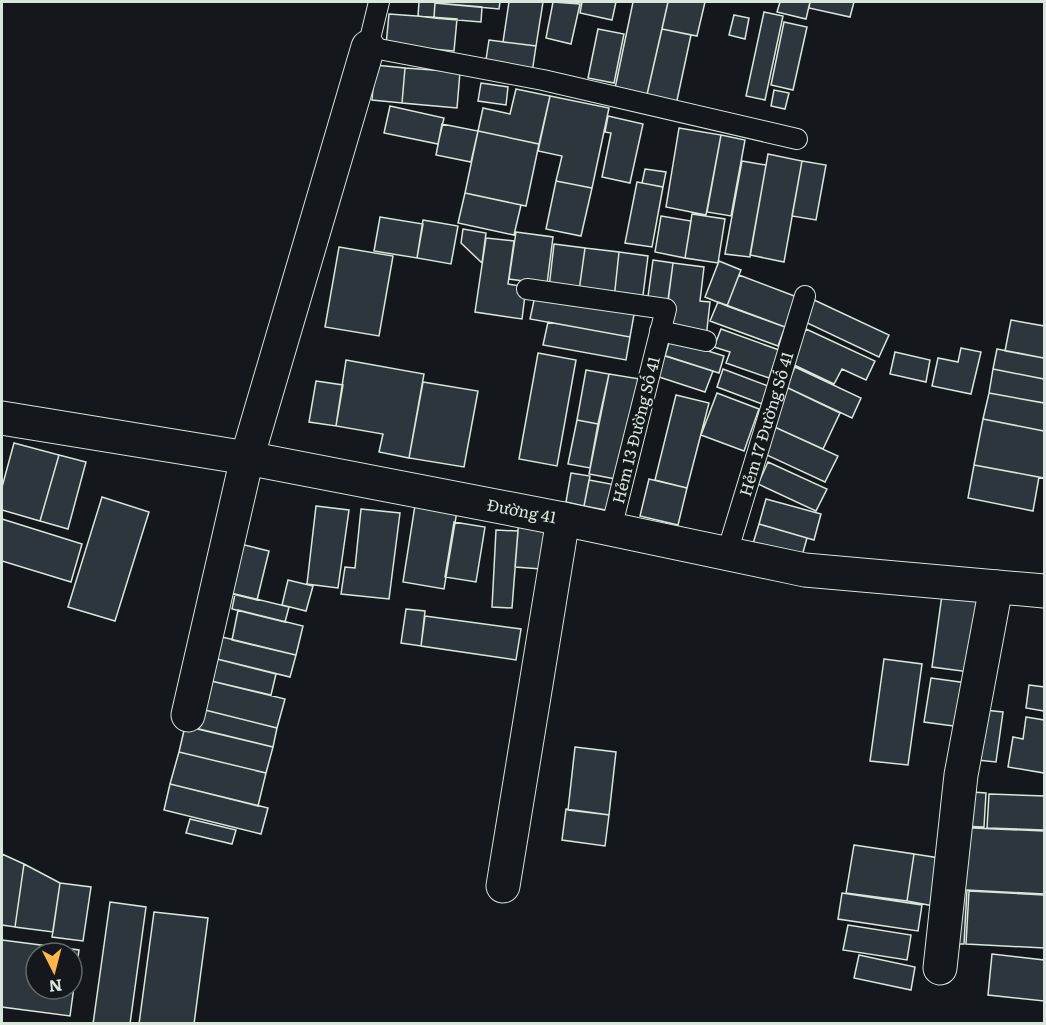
<svg xmlns="http://www.w3.org/2000/svg" width="1046" height="1025" viewBox="0 0 1046 1025" font-family="Literata,serif">
	<style>
		.building { fill: #2c363c; stroke: #d8e6dc; stroke-width: 1.5; fill-rule: evenodd }
		.lines { fill: none; stroke-linecap: round; stroke-linejoin: round }
		.service-casing { stroke: #d8e6dc; stroke-width: 22 }
		.minor-casing { stroke: #d8e6dc; stroke-width: 35 }
		.service { stroke: #14181c; stroke-width: 20 }
		.minor { stroke: #14181c; stroke-width: 33 }
		.labels { text-anchor: middle; stroke-width: 4.5; stroke-linejoin: round; paint-order: stroke }
		.street-label { font-size: 16px; fill: #d8e6dc; stroke: #14181c }
	</style>
	<rect width="100%" height="100%" fill="#14181c"/>
	<!-- building -->
	<path class="building" d="M419,2H435L434,18L418,16Z
		M435,2H500L499,9L435,3Z
		M509,2H543L536,46L503,42Z
		M553,2L580,4L571,44L546,38Z
		M582,2H616L612,20L580,13Z
		M633,2H668L646,99L614,93Z
		M668,2H705L697,36L662,29Z
		M780,2H810L806,19L777,12Z
		M810,2H854L850,17L809,8Z
		M435,3L482,7L481,22L434,18Z
		M764,12L783,16L765,100L746,96Z
		M389,14L457,19L454,51L386,45Z
		M734,15L749,18L745,39L729,35Z
		M784,22L807,27L793,90L771,85Z
		M598,29L624,34L614,83L588,78Z
		M662,29L691,35L676,105L646,99Z
		M489,40L536,46L532,73L485,66Z
		M375,65L405,68L402,103L372,100Z
		M405,68L460,72L457,108L402,103Z
		M481,83L508,87L506,105L478,101Z
		M516,89L550,96L539,144L478,131L483,108L510,114Z
		M774,90L789,93L785,109L771,106Z
		M550,96L609,108L592,188L556,181L562,156L538,151Z
		M390,106L444,118L438,144L384,133Z
		M608,116L643,124L630,183L602,177L611,133L605,132Z
		M442,124L478,131L471,162L436,155Z
		M679,128L721,135L706,215L666,207Z
		M478,131L539,144L526,206L465,193Z
		M721,135L745,140L731,216L707,212Z
		M768,154L802,161L784,262L750,255Z
		M742,161L766,165L750,257L725,254Z
		M802,161L826,165L816,220L792,216Z
		M645,169L666,172L663,187L642,183Z
		M556,181L592,188L581,236L546,229Z
		M637,182L663,187L652,247L625,243Z
		M465,193L521,205L514,235L458,223Z
		M692,214L725,219L718,263L685,258Z
		M661,216L691,221L685,258L655,252Z
		M380,217L423,224L417,258L374,251Z
		M423,220L458,226L451,264L417,258Z
		M463,229L486,233L482,263L461,243Z
		M516,232L553,237L547,284L509,279Z
		M486,238L514,241L508,284L526,287L522,319L475,312Z
		M554,244L585,248L579,291L549,288Z
		M339,247L393,256L379,336L325,327Z
		M585,248L619,252L614,299L579,291Z
		M619,252L648,256L642,303L614,299Z
		M653,260L673,263L666,314L646,311Z
		M719,261L741,270L727,306L705,297Z
		M673,263L704,267L700,301L710,302L706,338L664,333Z
		M739,275L797,297L785,327L727,306Z
		M536,291L635,309L630,337L530,319Z
		M812,299L889,335L879,357L803,321Z
		M718,302L785,327L778,346L710,321Z
		M1011,320L1044,326V358L1005,351Z
		M548,322L630,337L626,360L543,345Z
		M721,329L779,350L769,378L726,363L730,352L714,347Z
		M806,329L875,361L866,380L842,369L834,384L790,363Z
		M670,339L724,356L719,373L665,356Z
		M961,348L981,352L971,394L932,386L938,358L958,362Z
		M997,349L1044,358V379L993,369Z
		M895,352L930,360L926,382L890,374Z
		M538,353L576,360L557,466L519,459Z
		M660,354L713,371L705,392L653,375Z
		M346,360L424,374L409,458L379,452L383,434L336,426Z
		M795,367L861,398L852,418L786,387Z
		M723,369L768,386L762,404L717,387Z
		M993,369L1044,379V403L989,393Z
		M586,370L609,374L598,424L577,420Z
		M609,374L640,379L621,480L589,474Z
		M316,381L343,385L336,426L309,422Z
		M423,382L478,391L464,467L409,458Z
		M786,387L840,413L823,449L768,424Z
		M717,393L759,409L744,451L701,435Z
		M989,393L1044,403V431L983,419Z
		M676,395L709,403L687,488L655,480Z
		M983,419L1044,431V478L974,465Z
		M577,420L598,424L590,468L568,464Z
		M768,424L838,456L825,482L756,450Z
		M14,443L59,455L40,521L2,510V487Z
		M59,455L86,462L68,529L40,521Z
		M768,462L827,489L816,511L758,484Z
		M974,465L1039,477L1033,511L968,498Z
		M571,473L590,476L584,506L566,502Z
		M649,479L687,488L678,525L640,516Z
		M589,480L616,485L611,511L584,506Z
		M102,497L149,512L115,621L68,607Z
		M416,499L458,505L444,589L403,582Z
		M766,499L821,514L814,540L759,524Z
		M316,506L349,510L338,588L307,584Z
		M361,509L400,513L389,599L341,594L345,567L355,568Z
		M519,518L552,520L541,569L515,567Z
		M2,519L82,544L71,582L2,561Z
		M454,522L485,527L476,582L445,577Z
		M759,524L807,538L800,563L751,550Z
		M496,530L518,531L512,608L492,607Z
		M236,543L269,551L257,600L224,592Z
		M288,580L313,586L306,611L282,605Z
		M235,594L289,607L285,622L232,609Z
		M942,595L987,601L977,673L932,667Z
		M406,609L425,611L421,646L401,643Z
		M238,610L303,626L296,655L232,640Z
		M425,616L521,629L516,660L421,646Z
		M218,636L296,655L290,677L213,658Z
		M213,658L276,674L271,695L207,680Z
		M884,659L922,664L908,765L870,761Z
		M931,678L974,684L968,728L924,722Z
		M207,680L285,699L277,728L201,709Z
		M1029,685L1044,687V711L1026,708Z
		M201,709L277,728L273,747L195,728Z
		M975,709L1003,712L996,762L968,759Z
		M1026,717L1044,720V773L1008,767L1013,737L1023,739Z
		M185,726L273,747L266,773L179,752Z
		M575,747L616,752L609,815L568,810Z
		M179,752L266,773L258,806L170,784Z
		M170,784L268,808L261,834L164,810Z
		M958,791L986,793L984,827L957,826Z
		M989,794L1044,796V830L987,828Z
		M566,809L609,815L605,846L562,840Z
		M190,819L236,830L232,844L186,833Z
		M950,827L1044,831V894L967,890L964,944H945Z
		M854,845L914,854L907,901L846,893Z
		M2,854L24,864L15,927L2,925Z
		M914,854L946,859L939,907L907,901Z
		M24,864L60,883L53,932L15,927Z
		M60,883L91,887L83,941L52,937Z
		M969,891L1044,895V948L966,944Z
		M842,893L922,905L918,931L838,919Z
		M110,902L146,907L130,1024H93Z
		M154,912L208,918L194,1024H139Z
		M848,925L911,935L907,960L843,950Z
		M2,940L79,950L70,1016L2,1007ZM36,953H72V989H36Z
		M992,954L1044,960V1001L988,995Z
		M859,955L915,967L911,990L854,978Z"/>
	<g class="lines">
		<defs>
			<g id="service">
				<path d="M379,2L368,47L543,80L797,139"/>
				<path d="M527,289L666,309L611,529"/>
				<path d="M660,331L706,341"/>
				<path id="s1" d="M727,553L805,296"/>
			</g>
			<g id="minor">
				<path id="s2" d="M2,418L247,458L563,519L805,570L1044,591"/>
				<path d="M188,715L247,458L368,47"/>
				<path d="M503,886L563,519"/>
				<path d="M940,968L961,775L996,587"/>
			</g>
		</defs>
		<!-- service casing -->
		<use href="#service" class="service-casing"/>
		<!-- minor casing -->
		<use href="#minor" class="minor-casing"/>
		<!-- service -->
		<use href="#service" class="service"/>
		<!-- minor -->
		<use href="#minor" class="minor"/>
	</g>
	<g class="labels">
		<!-- street labels -->
		<g class="street-label">
			<text dy="6" stroke="none"><textPath href="#s1" startOffset="135">Hẻm 17 Đường Số 41</textPath></text>
			<text transform="translate(636 430) rotate(-76)" y="6">Hẻm 13 Đường Số 41</text>
			<text dy="6" stroke="none"><textPath href="#s2" startOffset="528">Đường 41</textPath></text>
		</g>
	</g>
	<!-- border -->
	<rect width="1046" height="1025" fill="none" stroke="#d8e6dc" stroke-width="6"/>
	<!-- north arrow -->
	<g transform="translate(54 971) rotate(174)"><circle r="28" fill="#14181c" stroke="#626a69" stroke-width="1.5"/>
	<path d="M0-4.5L10 22L0 15L-10 22Z" fill="#ffb74d"/>
	<text y="-9" font-size="16" font-weight="bold" text-anchor="middle" fill="#d8e6dc">N</text>
	</g>
</svg>
